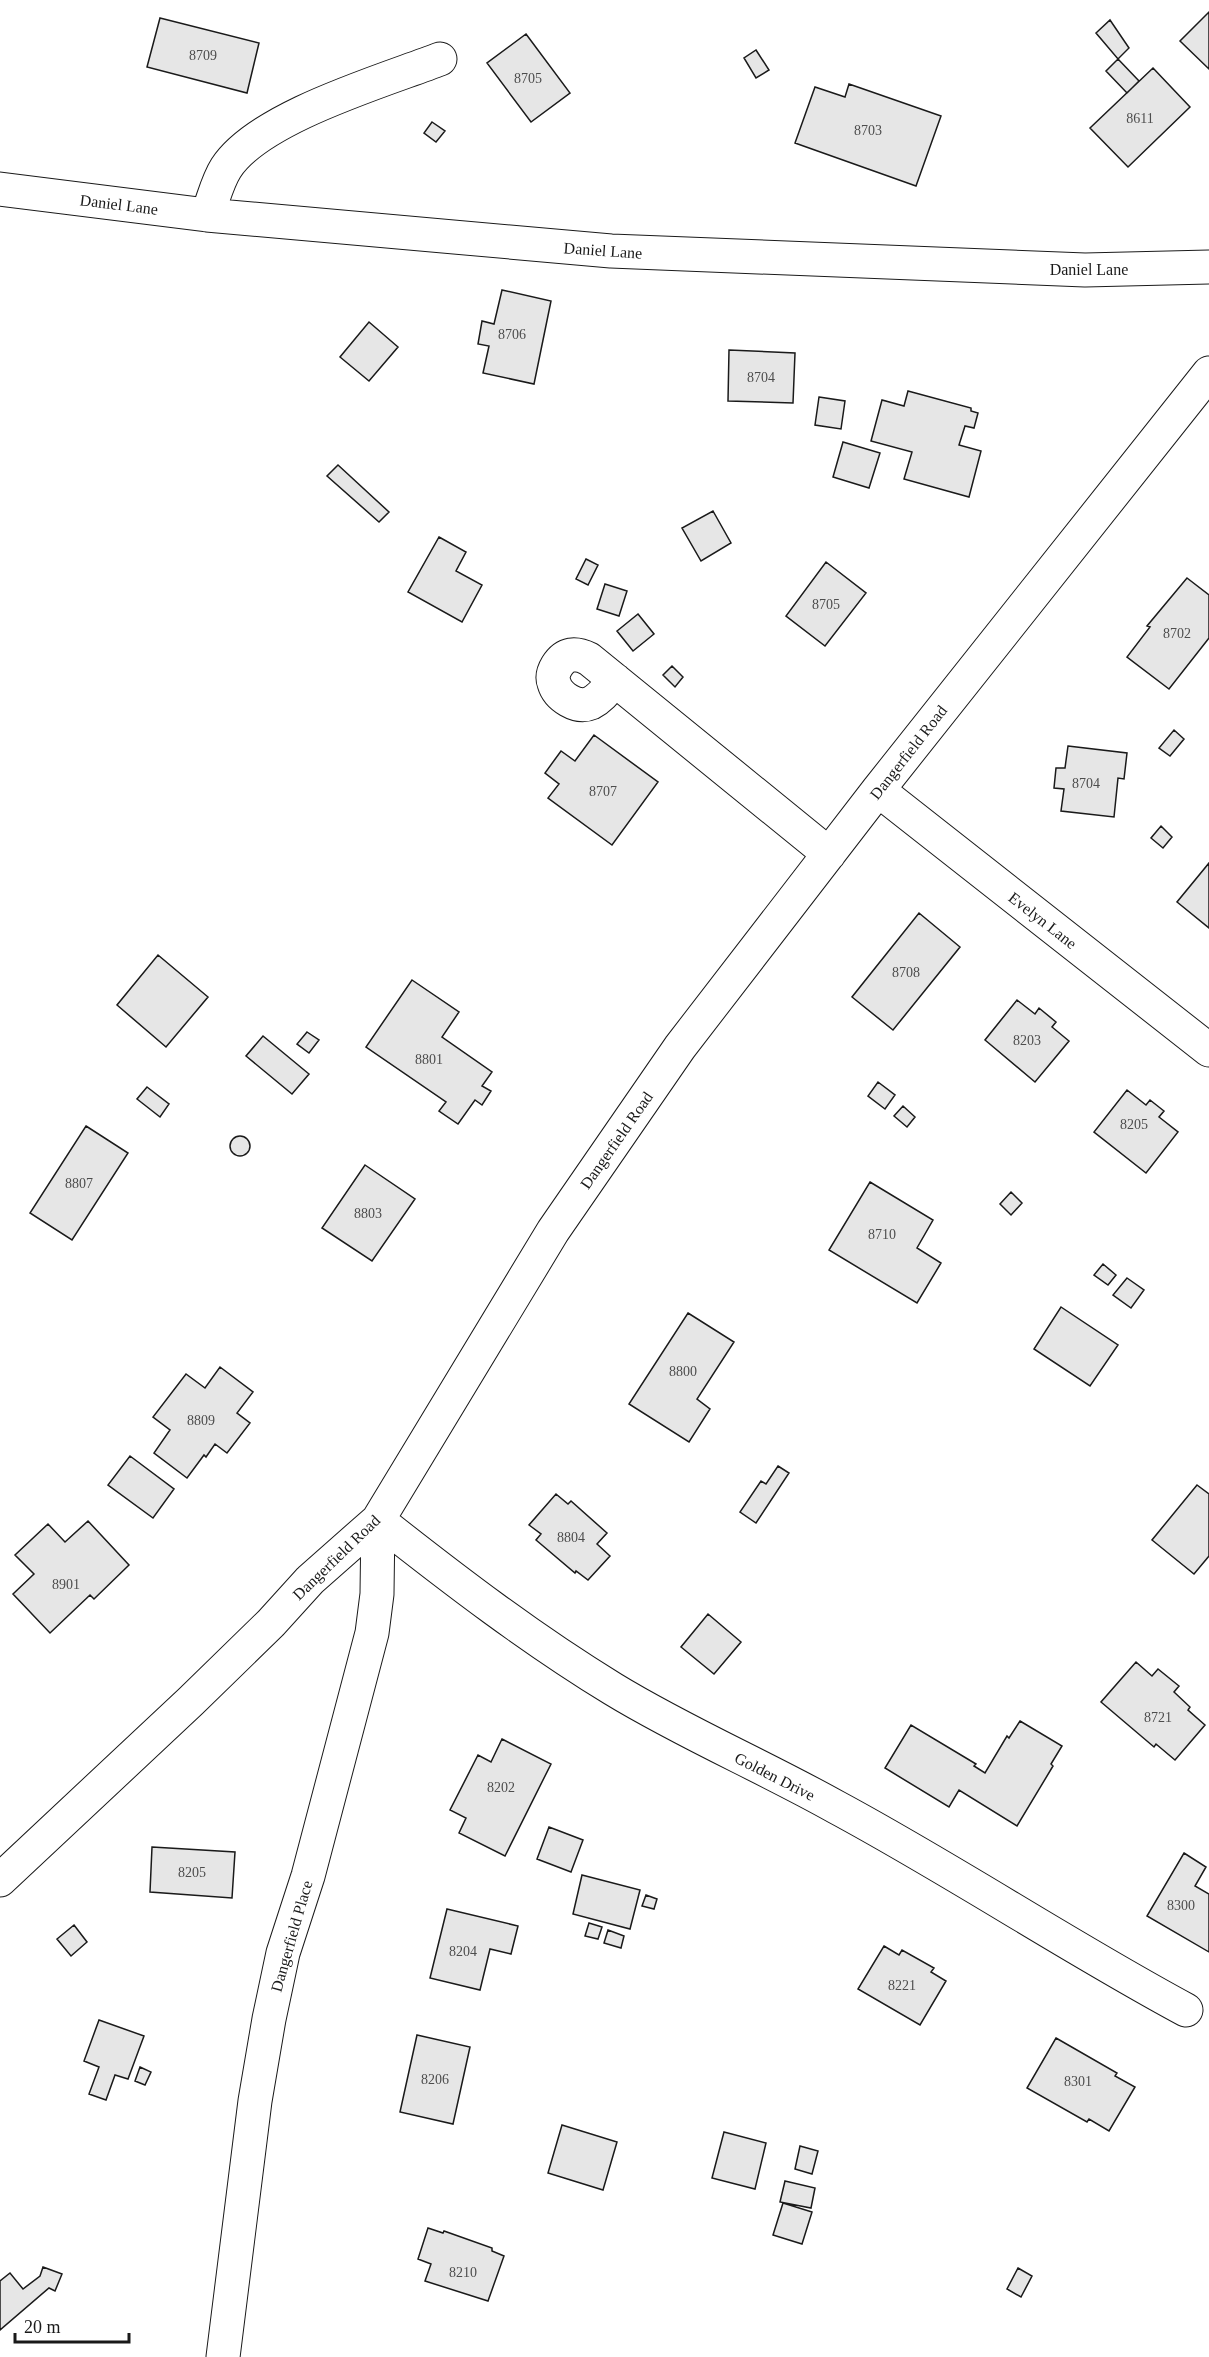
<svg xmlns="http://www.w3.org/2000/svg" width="1209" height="2357" viewBox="0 0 1209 2357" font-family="Georgia,serif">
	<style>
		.building { fill: #e6e6e6; stroke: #1a1a1a; stroke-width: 1.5 }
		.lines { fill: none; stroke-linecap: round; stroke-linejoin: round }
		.minor-casing { stroke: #1a1a1a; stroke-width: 35 }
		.minor { stroke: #fff; stroke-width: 33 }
		.labels { text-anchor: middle; stroke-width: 4.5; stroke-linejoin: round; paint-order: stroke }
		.number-label { font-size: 14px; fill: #4d4d4d }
		.street-label { font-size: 16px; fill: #1a1a1a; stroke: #fff }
	</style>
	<rect width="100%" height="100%" fill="#fff"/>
	<!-- building -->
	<path class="building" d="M1209,12V69L1180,41Z
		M160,18L259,43L247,93L147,67Z
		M1110,20L1129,48L1118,59L1096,33Z
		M526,34L570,93L531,122L487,63Z
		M756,50L769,70L756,78L744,58Z
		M1118,59L1139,81L1127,93L1106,71Z
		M1153,68L1190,107L1128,167L1090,128Z
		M849,84L941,116L916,186L795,143L815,87L845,97Z
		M432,122L445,131L436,142L424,133Z
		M502,290L551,301L534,384L483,373L489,346L478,344L482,321L494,324Z
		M369,322L398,347L369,381L340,357Z
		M729,350L795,353L793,403L728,401Z
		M908,391L971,408V411L978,413L974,428L965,426L959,445L981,451L969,497L904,479L912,452L871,441L882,400L904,406Z
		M819,397L845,401L841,429L815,425Z
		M843,442L880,453L869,488L833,477Z
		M338,465L389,512L379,522L327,476Z
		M713,511L731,543L701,561L682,528Z
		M439,537L466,552L456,571L482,585L462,622L408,592Z
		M586,559L598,565L588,585L576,579Z
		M826,562L866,593L825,646L786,616Z
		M1187,578L1209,595V638L1169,689L1127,657L1150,627L1147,626Z
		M605,584L627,591L619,616L597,609Z
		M638,614L654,634L633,651L617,631Z
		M672,666L683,677L675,687L663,675Z
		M1174,730L1184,739L1170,756L1159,748Z
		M594,735L658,782L612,845L548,798L559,784L545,773L561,751L575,761Z
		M1068,746L1127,753L1124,779L1118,778L1114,817L1061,811L1064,789L1054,788L1056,768H1065Z
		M1161,826L1172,837L1163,848L1151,838Z
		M1209,863V928L1177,902Z
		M919,913L960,947L893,1030L852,997Z
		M158,955L208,997L166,1047L117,1005Z
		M412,980L459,1012L442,1037L492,1072L482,1086L491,1091L482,1105L475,1100L458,1124L439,1111L446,1102L366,1047Z
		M1017,1000L1035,1014L1039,1008L1056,1022L1052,1027L1069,1041L1035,1082L985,1040Z
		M307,1032L319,1040L309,1053L297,1044Z
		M263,1036L309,1074L292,1094L246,1056Z
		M878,1082L895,1095L885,1109L868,1096Z
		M147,1087L169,1104L160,1117L137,1099Z
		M1127,1090L1146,1105L1150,1100L1164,1111L1159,1117L1178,1132L1146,1173L1094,1132Z
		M903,1106L915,1117L907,1127L894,1116Z
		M86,1126L128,1153L72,1240L30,1213Z
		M230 1146a10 10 0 1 1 20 0a10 10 0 1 1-20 0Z
		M365,1165L415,1199L372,1261L322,1228Z
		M870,1182L933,1220L917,1248L941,1263L917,1303L829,1250Z
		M1011,1192L1022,1203L1011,1215L1000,1204Z
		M1103,1264L1116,1275L1108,1285L1094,1275Z
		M1127,1278L1144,1290L1131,1308L1113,1295Z
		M1061,1307L1118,1345L1090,1386L1034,1349Z
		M688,1313L734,1342L697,1399L710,1409L689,1442L629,1404Z
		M220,1367L253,1392L237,1413L250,1423L227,1453L215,1444L206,1457L204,1455L187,1478L154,1453L170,1430L153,1417L186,1374L205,1388Z
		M130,1456L174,1489L153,1518L108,1485Z
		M778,1466L789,1473L756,1523L740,1512L761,1481L766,1484Z
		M1197,1485L1209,1494V1556L1194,1574L1152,1540Z
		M556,1494L568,1504L571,1501L607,1533L597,1544L610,1556L588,1580L576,1571L575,1573L536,1540L541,1534L529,1525Z
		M88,1521L129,1565L94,1599L90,1595L50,1633L13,1594L34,1574L15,1555L48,1524L65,1542Z
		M708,1614L741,1642L714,1674L681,1647Z
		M1136,1662L1152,1676L1158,1669L1179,1686L1174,1692L1190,1707L1188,1710L1205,1725L1175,1760L1156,1744L1154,1747L1101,1702Z
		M1020,1721L1062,1746L1051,1764L1053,1766L1017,1826L959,1790L949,1807L885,1768L911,1725L976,1764L974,1766L985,1773L1007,1736L1009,1738Z
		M502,1739L551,1764L505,1856L459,1833L466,1818L450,1810L478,1755L491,1762Z
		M549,1827L583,1840L571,1872L537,1859Z
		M152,1847L235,1852L232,1898L150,1892Z
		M1184,1853L1206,1867L1195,1886L1209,1894V1952L1147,1916Z
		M582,1875L640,1890L630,1929L573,1914Z
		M646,1895L657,1899L654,1909L642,1906Z
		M447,1909L518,1926L511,1954L490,1949L480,1990L430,1978Z
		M589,1923L602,1927L598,1939L585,1936Z
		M74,1925L87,1942L71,1956L57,1939Z
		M608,1930L624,1936L621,1948L604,1943Z
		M884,1946L899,1955L902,1950L934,1968L931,1972L946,1981L920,2025L858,1989Z
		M99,2020L144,2036L128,2079L115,2075L106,2100L89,2094L99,2067L84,2061Z
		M417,2035L470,2047L453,2124L400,2112Z
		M1056,2038L1117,2073L1115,2076L1135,2087L1109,2131L1089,2119L1087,2122L1027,2088Z
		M140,2067L151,2072L145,2085L135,2081Z
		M562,2125L617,2142L603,2190L548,2173Z
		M724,2132L766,2143L755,2189L712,2178Z
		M800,2146L818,2151L812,2174L795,2169Z
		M785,2181L815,2188L811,2208L780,2202Z
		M783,2203L812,2212L802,2244L773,2235Z
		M428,2228L443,2233L444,2231L492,2248V2251L504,2256L488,2301L425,2281L431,2264L418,2259Z
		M43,2267L62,2274L55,2291L49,2288L0,2330V2281L10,2273L23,2289L40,2276Z
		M1018,2268L1032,2276L1021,2297L1007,2289Z"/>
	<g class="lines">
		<defs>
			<path id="minor" d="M0,189L207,215L611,251L1085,270L1209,267
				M207,215C213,201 217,182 226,168C259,117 383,81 440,59
				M615,680C608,688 601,698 591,703C577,709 558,697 554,683C550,673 560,657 571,655C578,654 583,656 589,659L829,854
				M878,790L1209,1050
				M378,1520C454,1580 531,1639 613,1689C685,1733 763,1766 836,1807C955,1871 1067,1946 1186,2010
				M0,1880L191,1701L271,1623L310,1580L378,1520L553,1231L680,1047L878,790L1209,373
				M223,2357L255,2101L269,2019L283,1953L308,1876L372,1633L377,1594L378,1520"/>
		</defs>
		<!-- minor casing -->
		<use href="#minor" class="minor-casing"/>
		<!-- minor -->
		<use href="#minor" class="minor"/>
	</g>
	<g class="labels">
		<!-- number labels -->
		<g class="number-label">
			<text x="203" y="60">8709</text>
			<text x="528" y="83">8705</text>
			<text x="1140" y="123">8611</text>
			<text x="868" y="135">8703</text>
			<text x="512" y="339">8706</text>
			<text x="761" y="382">8704</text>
			<text x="826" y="609">8705</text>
			<text x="1177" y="638">8702</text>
			<text x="1086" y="788">8704</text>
			<text x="603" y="796">8707</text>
			<text x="906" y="977">8708</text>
			<text x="1027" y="1045">8203</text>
			<text x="429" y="1064">8801</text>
			<text x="1134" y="1129">8205</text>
			<text x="79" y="1188">8807</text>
			<text x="368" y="1218">8803</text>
			<text x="882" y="1239">8710</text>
			<text x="683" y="1376">8800</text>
			<text x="201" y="1425">8809</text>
			<text x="571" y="1542">8804</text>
			<text x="66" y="1589">8901</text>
			<text x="1158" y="1722">8721</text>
			<text x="501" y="1792">8202</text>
			<text x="192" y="1877">8205</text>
			<text x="1181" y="1910">8300</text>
			<text x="463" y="1956">8204</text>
			<text x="902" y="1990">8221</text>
			<text x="435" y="2084">8206</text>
			<text x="1078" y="2086">8301</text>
			<text x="463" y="2277">8210</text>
		</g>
		<!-- street labels -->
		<g class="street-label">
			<text transform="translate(119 204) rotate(7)" y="6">Daniel Lane</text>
			<text transform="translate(603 250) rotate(4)" y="6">Daniel Lane</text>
			<text x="1089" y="275">Daniel Lane</text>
			<text transform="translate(908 752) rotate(-52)" y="6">Dangerfield Road</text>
			<text transform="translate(1043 920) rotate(38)" y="6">Evelyn Lane</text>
			<text transform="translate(616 1140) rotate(-55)" y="6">Dangerfield Road</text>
			<text transform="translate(336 1557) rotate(-44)" y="6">Dangerfield Road</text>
			<text transform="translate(775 1776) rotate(27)" y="6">Golden Drive</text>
			<text transform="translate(291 1936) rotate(-74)" y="6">Dangerfield Place</text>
		</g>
	</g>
	<!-- scale -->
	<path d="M15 2333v9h114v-9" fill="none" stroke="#1a1a1a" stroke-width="3"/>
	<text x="24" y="2333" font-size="18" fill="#1a1a1a" stroke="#ffffff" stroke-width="4.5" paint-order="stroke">20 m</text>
</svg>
